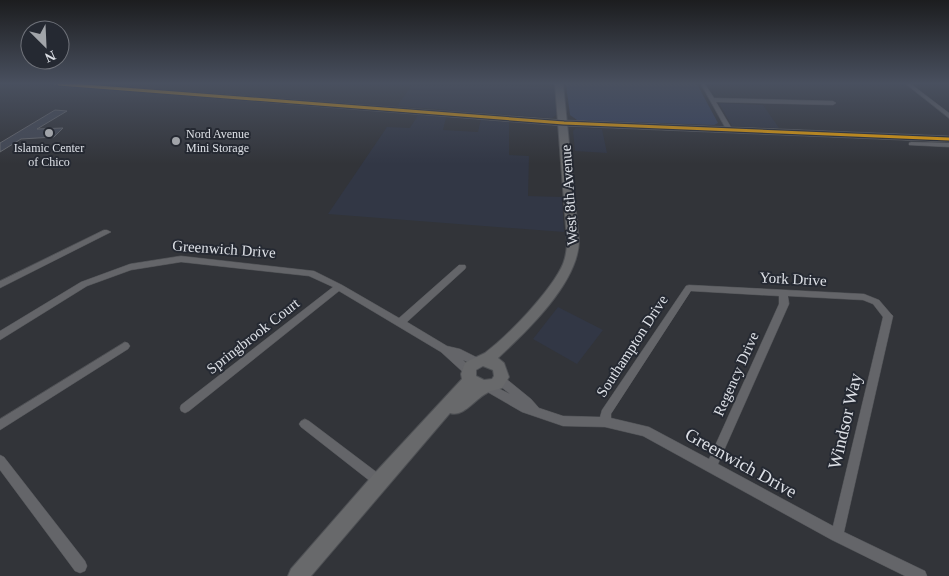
<svg xmlns="http://www.w3.org/2000/svg" width="949" height="576" viewBox="0 0 949 576" font-family="'Times New Roman',serif">
	<style>
		.built { fill: #323745 }
		.green { fill: #36415c }
		.building { fill: #434854; stroke: #686a6e }
		.lines { fill: none; stroke-linecap: round; stroke-linejoin: round }
		.street-casing { stroke: #4e5054; stroke-width: 1 }
		.secondary-casing { stroke: #4e5054; stroke-width: 2 }
		.primary-casing { stroke: #4e5054; stroke-width: 1 }
		.street { fill: #646569; fill-rule: evenodd }
		.secondary { fill: #68696b; fill-rule: evenodd }
		.primary { fill: #6f7074; fill-rule: evenodd }
		.bus-1-casing { stroke: #252932; stroke-width: 5.5 }
		.bus-1 { stroke: #f7a600; stroke-width: 3 }
		.poi-dot { fill: #a1a4a9; stroke: #252932; stroke-width: 2 }
		.labels { text-anchor: middle; stroke-width: 4; stroke-linejoin: round; paint-order: stroke }
		.far-poi-label { font-size: 12px; fill: #dde0e6; stroke: #252932; text-anchor: start }
		.street-label { font-size: 15px; fill: #dde0e6; stroke: #252932 }
		.near-street-label { font-size: 18px; fill: #dde0e6; stroke: #252932 }
	</style>
	<rect width="100%" height="100%" fill="#323439"/>
	<!-- built -->
	<path class="built" d="M413,84H489L555,88L558,114L552,118L397,106Z
		M719,103L763,105L779,128L732,126Z
		M418,115L446,117L443,130L478,132L481,119L509,122V155L529,156L528,196L562,197L564,232L328,214L387,127L410,128Z
		M576,128L602,129L607,153L575,151L573,131Z
		M558,307L603,330L577,364L533,339Z"/>
	<!-- green -->
	<path class="green" d="M566,84H697L718,123L714,125L577,120L570,115Z"/>
	<!-- building -->
	<path class="building" d="M55,110L67,111L37,129L63,128L54,137L21,139L0,152V143Z"/>
	<g class="lines">
		<defs>
			<path id="street" d="M701,84H705L714,98L833,101L836,103L833,105L716,102L732,129L729,131L726,129Z
				M906,84H911L949,113V118Z
				M911,142L949,143V147L909,145V143Z
				M104,230H107L111,232L0,288V281Z
				M181,256L314,271L342,285L399,318L459,265H465L466,267L465,269L407,322L447,346L460,349L480,359L481,362L480,365L476,366L463,360L474,371L473,374L469,375L465,374L441,352L339,291L189,411L185,413L181,411L180,408L181,405L333,287L309,276L181,262L131,270L87,286L0,340V331L81,282L130,264Z
				M689,285L864,294L879,300L891,314L893,316L844,532L925,571L927,576H905L832,540L643,436L605,427L563,426L522,412L484,390L483,387L484,384L488,383L510,394L496,383L495,380L496,377L500,376L504,377L531,399L539,408L563,416L600,417L602,410L686,286ZM691,291L779,296V304L709,459L649,427L611,418V414ZM788,296L863,300L873,304L883,317L833,526L718,464L789,304Z
				M125,342L128,343L130,346L128,349L0,430V419Z
				M305,419L309,421L383,477L385,481L383,485L379,487L375,485L301,427L299,424L301,421Z
				M0,455L4,457L85,561L87,566L85,571L80,573L75,571L0,470Z"/>
			<path id="secondary" d="M555,84H563L579,241C578,283 527,331 498,358L504,363L509,377L502,388C497,390 491,390 487,393C476,398 463,418 450,413L311,576H288L291,569L373,475L462,379L461,374L465,363C471,359 479,356 485,353C508,336 552,290 563,264C566,256 567,249 567,241ZM483,366L493,370L494,376L492,379L484,380L476,376V370Z"/>
			<path id="primary" d="M55,84H85L564,120L949,136V142L564,126L59,86Z"/>
		</defs>
		<!-- street casing -->
		<use href="#street" class="street-casing"/>
		<!-- secondary casing -->
		<use href="#secondary" class="secondary-casing"/>
		<!-- primary casing -->
		<use href="#primary" class="primary-casing"/>
		<!-- street -->
		<use href="#street" class="street"/>
		<!-- secondary -->
		<use href="#secondary" class="secondary"/>
		<!-- primary -->
		<use href="#primary" class="primary"/>
		<defs>
			<path id="bus-1" d="M59,84L564,123L949,139"/>
		</defs>
		<!-- bus-1 casing -->
		<use href="#bus-1" class="bus-1-casing"/>
		<!-- bus-1 -->
		<use href="#bus-1" class="bus-1"/>
	</g>
	<!-- sky -->
	<linearGradient id="sky" x2="0" y2="1"><stop stop-color="#1c1d1f"/><stop offset="0.51" stop-color="#49505f"/><stop offset="1" stop-color="#49505f" stop-opacity="0"/></linearGradient>
	<rect width="949" height="164" fill="url(#sky)"/>
	<!-- markers -->
	<g class="poi-dot">
		<circle cx="49" cy="133" r="5"/>
		<circle cx="176" cy="141" r="5"/>
	</g>
	<g class="labels">
		<!-- far-poi labels -->
		<g class="far-poi-label">
			<text x="186" y="138">Nord Avenue<tspan x="186" dy="14">Mini Storage</tspan></text>
			<text x="49" y="152" text-anchor="middle">Islamic Center<tspan x="49" dy="14">of Chico</tspan></text>
		</g>
		<!-- street labels -->
		<g class="street-label">
			<text transform="translate(569 195) rotate(-94)" y="5">West 8th Avenue</text>
			<text transform="translate(224 249) rotate(4)" y="5">Greenwich Drive</text>
			<text transform="translate(793 279) rotate(3)" y="5">York Drive</text>
			<text transform="translate(253 336) rotate(-38)" y="5">Springbrook Court</text>
			<text transform="translate(632 346) rotate(-57)" y="5">Southampton Drive</text>
			<text transform="translate(736 374) rotate(-66)" y="5">Regency Drive</text>
		</g>
		<!-- near-street labels -->
		<g class="near-street-label">
			<text transform="translate(845 421) rotate(-77)" y="6">Windsor Way</text>
			<text transform="translate(741 463) rotate(29)" y="6">Greenwich Drive</text>
		</g>
	</g>
	<!-- north arrow -->
	<g transform="translate(45 45) rotate(156)"><circle r="24" fill="#252932" stroke="#6f727a"/>
	<path d="M0-4L9 19L0 12L-9 19Z" fill="#a1a4a9"/>
	<text y="-8" font-size="14" font-weight="bold" text-anchor="middle" fill="#dde0e6">N</text>
	</g>
</svg>
